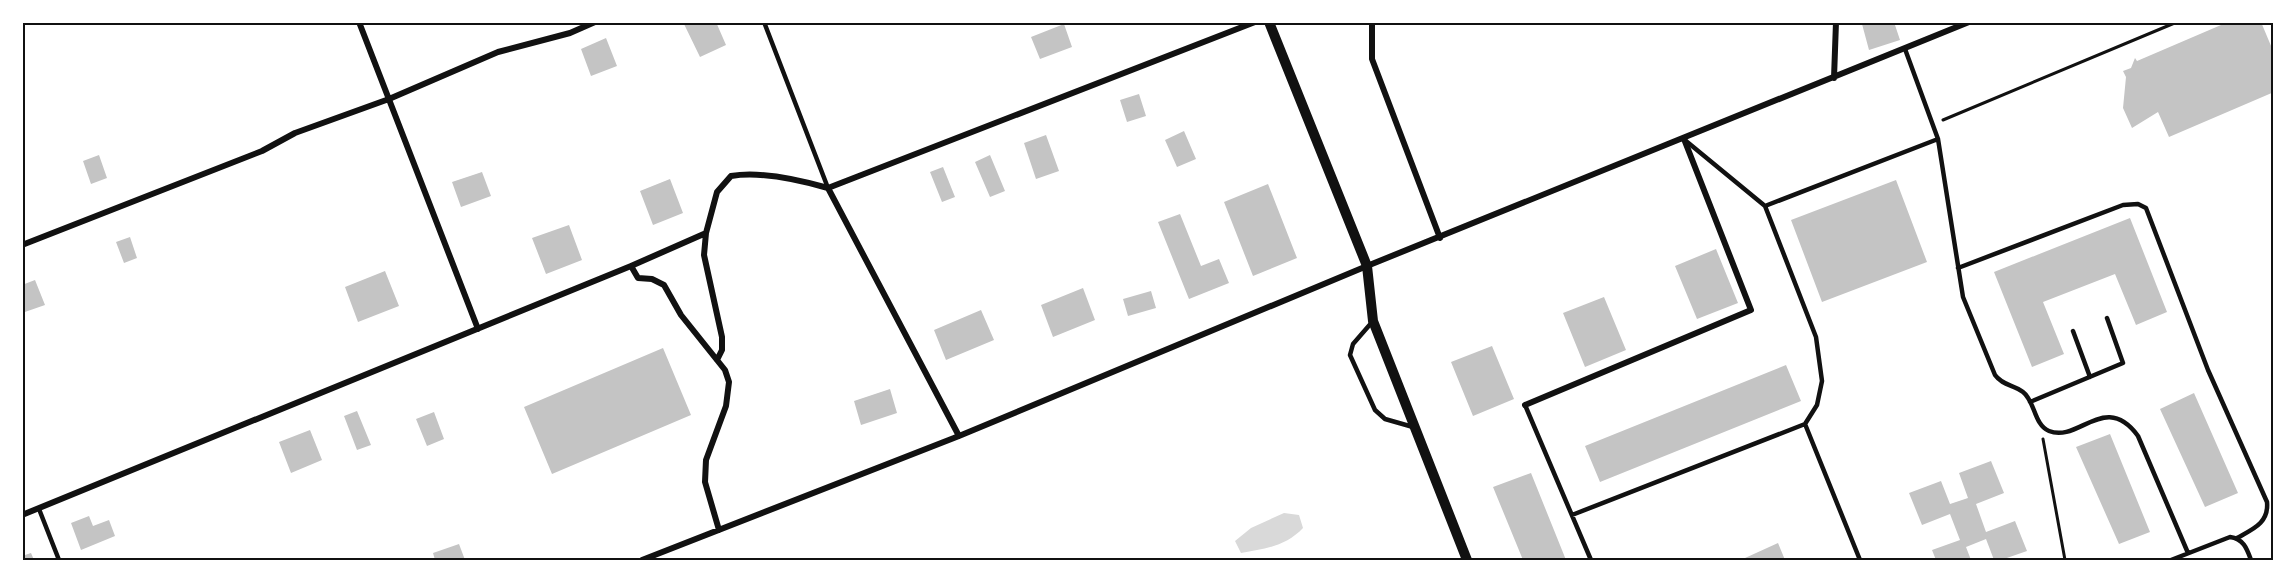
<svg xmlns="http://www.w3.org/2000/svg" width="2296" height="583" viewBox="0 0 2296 583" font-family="Raleway,sans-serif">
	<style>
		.water { fill: #d9d9d9 }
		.building { fill: #c4c4c4 }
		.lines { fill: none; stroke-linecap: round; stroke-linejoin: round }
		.path { stroke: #111; stroke-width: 3 }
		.service { stroke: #111; stroke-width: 4.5 }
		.minor { stroke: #111; stroke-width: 6 }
		.tertiary { stroke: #111; stroke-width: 10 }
		.neatline { fill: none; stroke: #111; stroke-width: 2 }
	</style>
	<rect width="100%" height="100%" fill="#fff"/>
	<!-- water -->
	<path class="water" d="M1284,513L1299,515L1303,528C1286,546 1265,549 1241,553L1235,541L1251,528Z"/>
	<!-- building -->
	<path class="building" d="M687,22H716L726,45L700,57L684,24Z
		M1864,22H1894L1900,40L1869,50L1862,24Z
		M2228,22H2261L2274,53V92L2169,137L2158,112L2132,128L2123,108L2126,77L2123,71L2131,68L2135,58L2137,61Z
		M1064,24L1072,47L1040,59L1031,37Z
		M606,38L617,66L591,76L581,49Z
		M1139,94L1146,116L1127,122L1120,100Z
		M1184,131L1196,159L1177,167L1165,140Z
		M1046,135L1059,171L1036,179L1024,143Z
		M99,155L107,178L91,184L83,161Z
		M990,155L1005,191L990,197L975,162Z
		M943,167L955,197L942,202L930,172Z
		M482,172L491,196L461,207L452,182Z
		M670,179L683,213L653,225L640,191Z
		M1896,180L1927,262L1822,302L1791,220Z
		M1268,184L1297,258L1253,276L1224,202Z
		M1180,214L1201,266L1219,259L1229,283L1189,299L1158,222Z
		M2130,218L2167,312L2136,325L2115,274L2043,302L2064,354L2032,367L1994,272Z
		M569,225L582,260L546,274L532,238Z
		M130,237L137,258L124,263L116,242Z
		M1716,249L1738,303L1697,319L1675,266Z
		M385,271L399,306L358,322L345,287Z
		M35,280L45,305L22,313V285Z
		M1083,288L1095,320L1053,337L1041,305Z
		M1151,291L1156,308L1128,316L1123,299Z
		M1604,297L1626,350L1585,367L1563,313Z
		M981,310L994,340L946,360L934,330Z
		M1492,346L1514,399L1473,416L1451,362Z
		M663,348L691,415L552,474L524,407Z
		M1786,365L1801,401L1600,482L1585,446Z
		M890,389L897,413L861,425L854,401Z
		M2194,393L2238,493L2205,507L2160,409Z
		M357,411L371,445L357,450L344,416Z
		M434,412L444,439L427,446L416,419Z
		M310,430L322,460L291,473L279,442Z
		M2110,434L2150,532L2119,544L2076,447Z
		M1991,461L2004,493L1976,504L1986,532L2015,521L2027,551L2001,560H1994L1986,539L1966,547L1971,560H1936L1932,550L1960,540L1950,514L1922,525L1909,493L1941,481L1950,504L1968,498L1959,473Z
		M1531,473L1566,560H1523L1493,487Z
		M89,516L93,526L109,520L115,536L81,550L71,523Z
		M1778,543L1785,560H1739L1745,558Z
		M459,544L465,560H435L433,553Z
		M31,553L34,560H22V556Z"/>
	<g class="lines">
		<!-- path -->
		<path class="path" d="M1943,120L2177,22
			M2043,439L2065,560"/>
		<!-- service -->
		<path class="service" d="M764,22L828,188
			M1905,49L1938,139L1963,297L1995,375C2002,385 2014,385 2023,392C2035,401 2034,425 2049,431C2079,443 2105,391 2138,436L2188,553
			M1686,141L1765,206L1816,337L1822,381L1817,405L1805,424
			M1765,206L1938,139
			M1958,268L2123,205L2138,204L2146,208L2208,370L2267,502C2269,523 2253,529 2237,538
			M1373,321L1353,344L1350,355L1375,410L1385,419L1413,427
			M2073,331L2090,377
			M2030,402L2123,363L2107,318
			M1525,405L1591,560
			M39,509L59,560
			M1572,515L1805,424L1860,560
			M2171,560L2230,537C2244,539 2247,549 2251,560"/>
		<!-- minor -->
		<path class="minor" d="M359,22L478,329
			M1372,22V59L1440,238
			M1834,78L1836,22
			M828,188L1255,22
			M706,233L704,255L722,337V350L717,360
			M22,245L262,151L295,133L389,99L498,52L570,33L595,22
			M631,266L706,233L717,192L731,176C760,171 800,180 828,188L959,436
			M1525,405L1751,310L1684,139
			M22,515L631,266L638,278L652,279L664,285L681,315L725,370L729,382L726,406L706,460L705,482L719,530
			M642,560L959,436L1367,266L1969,22"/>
		<!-- tertiary -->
		<path class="tertiary" d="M1269,22L1367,266L1373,321L1467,560"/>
	</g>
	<!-- border -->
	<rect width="2296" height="583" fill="none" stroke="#ffffff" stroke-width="48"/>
	<rect x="24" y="24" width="2248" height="535" class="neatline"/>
</svg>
